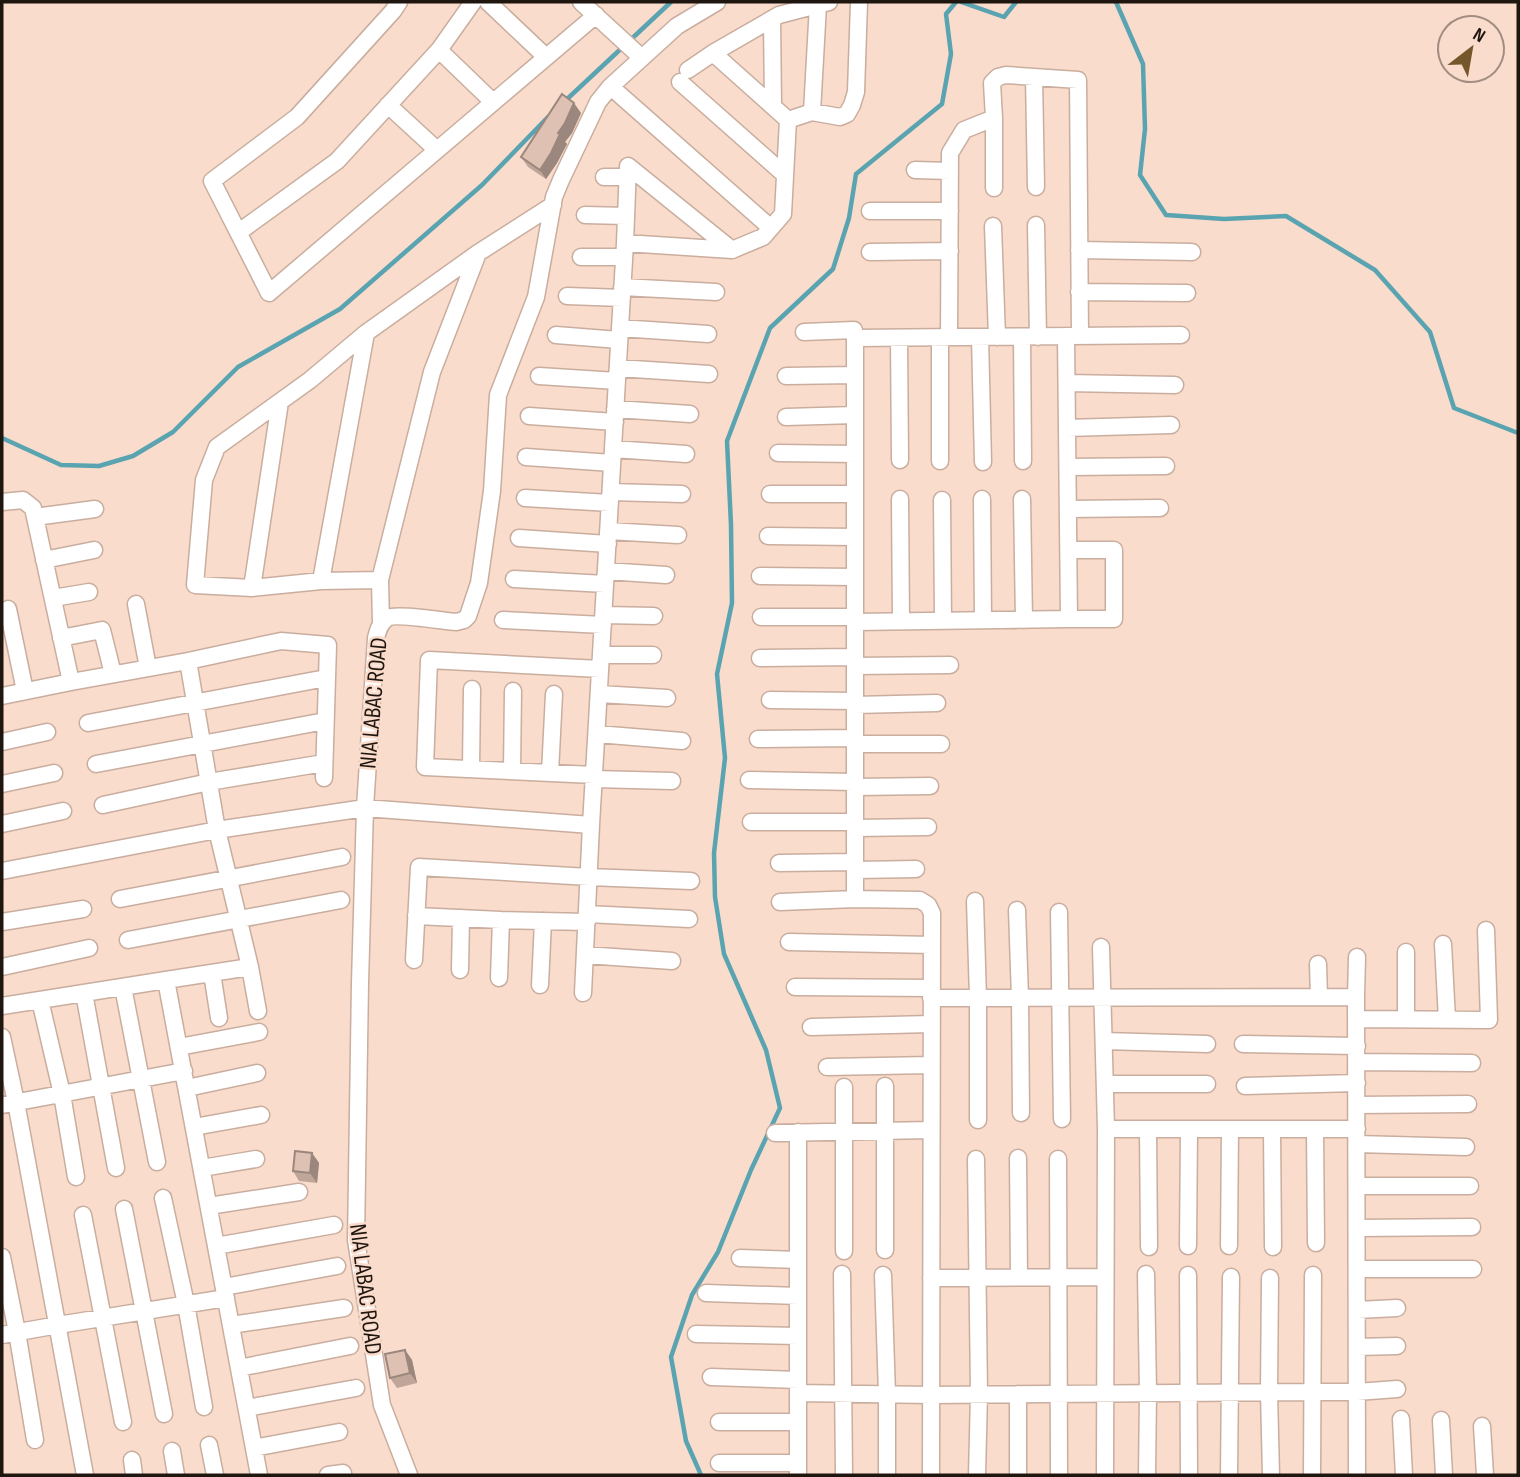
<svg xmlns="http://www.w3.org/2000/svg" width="1520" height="1477" viewBox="0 0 1520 1477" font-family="'Sofia Sans Condensed',sans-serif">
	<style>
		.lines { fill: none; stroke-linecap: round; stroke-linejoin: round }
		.stream { stroke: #5aa4b1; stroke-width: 4.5 }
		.minor-casing { stroke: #c9ad9e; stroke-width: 19 }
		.minor { stroke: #fff; stroke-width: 16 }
		.wall { fill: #bfa699 }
		.shaded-wall { fill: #9b877d }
		.building { fill: #dec1b2; stroke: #9b877d; stroke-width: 2 }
		.labels { text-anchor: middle; stroke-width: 5; stroke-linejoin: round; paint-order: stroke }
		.street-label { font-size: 24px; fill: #201610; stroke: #f9dccc }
	</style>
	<rect width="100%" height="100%" fill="#f9dccc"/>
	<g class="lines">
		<!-- stream -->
		<path class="stream" d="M961,2L1004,17L1016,2
			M1116,2L1143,64L1145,129L1140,175L1166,215L1224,219L1286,216L1375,270L1430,332L1454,408L1518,433
			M565,101L671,2
			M2,438L61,465L99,466L133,456L173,432L238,367L340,309L482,185L548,117
			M701,1475L686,1441L671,1357L692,1295L718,1252L751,1170L780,1108L766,1050L724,954L715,897L714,853L725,758L717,674L732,603L731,525L727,441L770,328L833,269L849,218L856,174L942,104L951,54L946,14L956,2"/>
		<defs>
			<path id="minor" d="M399,2L393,11L297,117L212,181L269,293L596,15
				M488,2L546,57
				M581,2L642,58
				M772,19L773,106
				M439,50L493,102
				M688,70L713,53
				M1034,77L1036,187
				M680,82L785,175
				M611,87L771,228
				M388,105L437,150
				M812,112L818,5
				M788,120L713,53L779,15L829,2
				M915,170L950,171
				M604,177H628
				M994,188V118
				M870,211H950
				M585,215L626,216
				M1036,225L1038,337
				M993,226L997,337
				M239,232L337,161L439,50L473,2
				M625,243L628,166L732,250
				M1079,250L1192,252
				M870,252L950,251
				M581,257H624
				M622,287L716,292
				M1079,292L1187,293
				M567,296L622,298
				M620,328L708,334
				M804,332L854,330L855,338
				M556,335L619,340
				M949,337L950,153L964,130L994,118L992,83L998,77L1006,75L1078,80L1080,336
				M980,337L983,462
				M1022,337L1023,461
				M899,338L900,460
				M940,338V461
				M618,368L709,374
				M539,376L617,381
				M786,376L855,375
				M1067,383L1175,385
				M615,409L690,414
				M529,416L615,422
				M786,417L855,415
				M1067,428L1171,425
				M613,449L686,454
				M778,453L855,454
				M526,457L612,463
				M1068,467L1166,466
				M611,492L682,494
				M770,494H855
				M525,498L610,503
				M900,499L901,621
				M982,499L983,620
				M1022,499L1024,620
				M942,500L943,621
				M2,502L23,500L33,508L71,682
				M1068,509L1160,508
				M35,517L95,509
				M608,531L678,535
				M768,536L855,537
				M519,538L608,544
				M1069,550H1114V619H1069
				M44,560L94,550
				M606,571L666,575
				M760,576L855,577
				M514,579L605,584
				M380,580L321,581L252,588L195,585L204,480L217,447L310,380L366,333L478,253L553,205
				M321,581L366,333
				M252,588L280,402
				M53,598L89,592
				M136,604L148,668
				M8,609L25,691
				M604,615L654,616
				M761,617H855
				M503,620L603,625
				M855,622L1069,619L1066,336
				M381,624L380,580L432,372L478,253
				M61,638L102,630L113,674
				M601,655H653
				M760,658L855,657
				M188,661L281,641L328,645L324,778
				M855,666L950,665
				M599,694L667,698
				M2,696L71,682L188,661L217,830L250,967L166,980L259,1475
				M770,700L855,701
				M855,705L937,703
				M88,723L326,678
				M597,734L682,741
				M758,739L855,738
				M2,742L47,732
				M855,744H941
				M96,764L325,721
				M471,769L472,689
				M512,771L513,691
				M550,773L554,694
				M594,775L425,767L429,660L600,669
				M594,779L672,781
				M749,780L855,782
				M2,784L54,773
				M855,787L930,786
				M103,805L209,782L324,763
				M751,822H855
				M2,824L63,811
				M855,828L928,827
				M779,863L855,862
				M855,870L916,869
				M2,871L217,830L365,808L591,825L625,243L732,250L763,237L783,214L788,120L812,112L840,117L847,114L852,105L856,92L859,2
				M120,899L342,857
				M975,901L978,998V1120
				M780,902L855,899
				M1017,910L1020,998L1021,1113
				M1059,912L1062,1119
				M587,914L689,919
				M416,916L501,920L587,922
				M2,922L83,909
				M128,940L341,900
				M789,942L932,945
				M1443,944L1447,1019
				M1101,947L1106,1129L1105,1475
				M585,955L672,961
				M414,960L419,867L589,877L691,881
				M1318,964L1319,997
				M2,967L89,948
				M250,967L258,1011
				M460,970L461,918
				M212,973L219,1018
				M499,978L501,920
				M540,985L543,921
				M123,987L157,1162
				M795,987L932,988
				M84,993L116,1168
				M583,993L591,825
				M1356,997L1357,957
				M931,998L1356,997L1357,1475
				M40,1000L62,1094L76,1177
				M2,1006L166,980
				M1356,1019L1489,1020L1486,930
				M1406,1019V952
				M811,1027L931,1024
				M2,1037L16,1102L85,1475
				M1104,1041L1207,1044
				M1243,1044L1357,1046
				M179,1047L259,1032
				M1357,1062L1472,1063
				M827,1067L931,1065
				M1105,1084H1207
				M1245,1086L1357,1083
				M844,1087V1251
				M187,1088L257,1073
				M2,1105L184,1071
				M1357,1105L1468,1104
				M194,1127L261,1115
				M1106,1129H1357
				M1148,1129L1149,1247
				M1272,1129L1273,1247
				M1315,1129L1316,1243
				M798,1132V1475
				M775,1133L931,1130
				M1357,1144L1466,1147
				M1018,1158L1019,1277
				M976,1159L979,1394L977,1475
				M1058,1159L1059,1475
				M202,1168L256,1159
				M1357,1186H1470
				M163,1198L186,1304L204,1407
				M209,1206L299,1192
				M124,1209L164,1414
				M83,1215L123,1422
				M1357,1228L1472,1227
				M216,1246L334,1225
				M1188,1246L1189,1129
				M1229,1246L1230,1129
				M885,1250V1086
				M2,1257L17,1332L35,1440
				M740,1258L798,1260
				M1357,1269H1473
				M842,1274L844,1475
				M1146,1274L1148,1393L1147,1475
				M883,1275L887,1394V1475
				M1188,1275L1189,1475
				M931,1278L1105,1277
				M1270,1278L1269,1392L1271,1475
				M224,1287L337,1266
				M706,1293L798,1296
				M1357,1310L1397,1308
				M231,1325L344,1308
				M696,1334L798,1336
				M2,1335L58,1325L226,1298
				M1357,1347L1397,1346
				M239,1368L350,1346
				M711,1377L798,1380
				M798,1393L931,1395L1311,1392H1357L1397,1389
				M247,1408L356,1388
				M1401,1419L1404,1475
				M1441,1420L1444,1475
				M719,1422H798
				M1482,1426L1485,1475
				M209,1445L215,1475
				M254,1448L339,1432
				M172,1451L176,1475
				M132,1460L134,1475
				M719,1463H798
				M328,1475L343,1473
				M409,1475L382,1405L356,1240L360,983L365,808L376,638C378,630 380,623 387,618C395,613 443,621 456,622L464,620L468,616L479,583L492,491L498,395L536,297L554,197L561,180L598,102L610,87L677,26L717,2
				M931,1475L932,913L928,905L920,900L855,899V338L1181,335
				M1018,1475V1394
				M1229,1475L1231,1277
				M1312,1475L1313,1275"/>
		</defs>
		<!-- minor casing -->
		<use href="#minor" class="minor-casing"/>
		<!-- minor -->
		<use href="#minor" class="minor"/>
	</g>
	<!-- wall -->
	<path class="wall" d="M581,113L572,133L565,142L567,144L557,163L546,179L528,167L521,157Z
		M312,1153L319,1163L317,1183L299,1181L293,1171Z
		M405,1350L412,1360L417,1383L397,1388L390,1378Z"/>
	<!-- shaded-wall -->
	<path class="shaded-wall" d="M574,103L581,113L572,133L565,142L567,144L557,163L546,179L540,170Z
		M312,1153L319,1163L317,1183L310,1173Z
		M405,1350L412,1360L417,1383L410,1373Z"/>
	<!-- building -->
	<path class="building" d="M562,94L574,103L565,123L558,133L560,134L551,153L540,170L521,157Z
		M295,1151L312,1153L310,1173L293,1171Z
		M405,1350L410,1373L390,1378L385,1354Z"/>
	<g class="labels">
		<!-- street labels -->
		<g class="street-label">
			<text transform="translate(373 703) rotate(-85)" y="8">NIA LABAC ROAD</text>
			<text transform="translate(366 1289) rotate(83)" y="8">NIA LABAC ROAD</text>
		</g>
	</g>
	<!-- border -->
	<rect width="1520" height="1477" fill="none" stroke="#201610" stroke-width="7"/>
	<!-- north arrow -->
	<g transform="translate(1471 49) rotate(31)"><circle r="33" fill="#f9dccc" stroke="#a28d81" stroke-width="2"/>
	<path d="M0-5L12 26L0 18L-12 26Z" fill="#75572b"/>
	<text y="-10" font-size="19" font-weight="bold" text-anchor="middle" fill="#201610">N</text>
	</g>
</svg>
